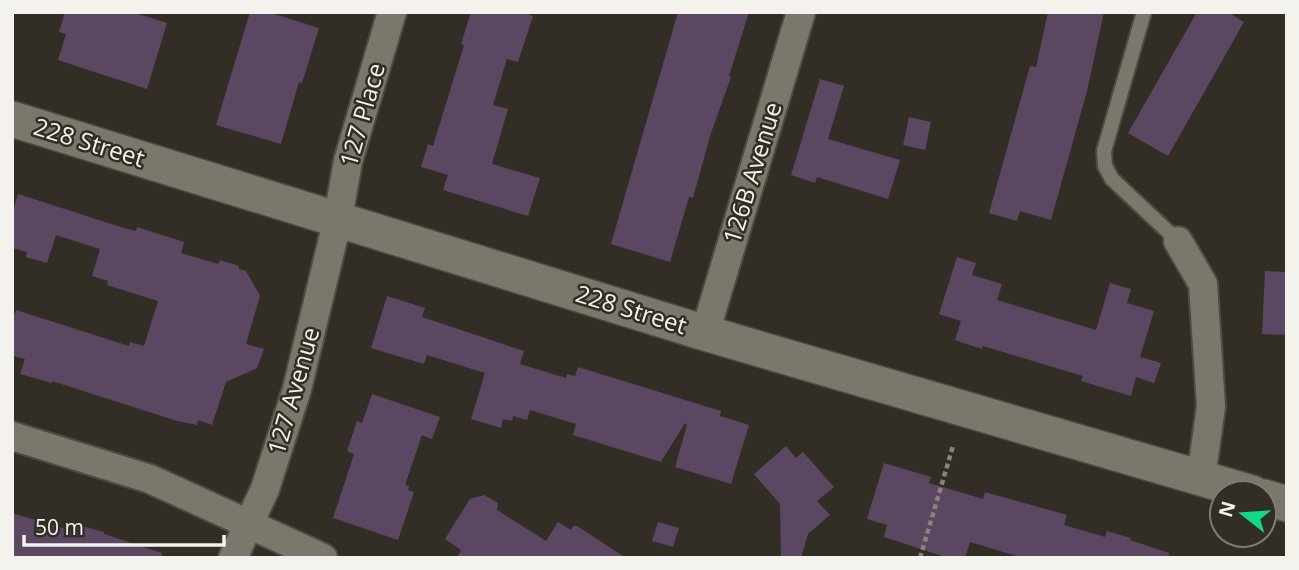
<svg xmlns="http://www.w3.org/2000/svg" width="1299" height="570" viewBox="0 0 1299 570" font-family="'Open Sans',sans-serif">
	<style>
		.building { fill: #5b4761 }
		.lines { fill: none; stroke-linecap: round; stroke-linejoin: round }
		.service-casing { stroke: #4e4b43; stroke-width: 18 }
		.minor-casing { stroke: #4e4b43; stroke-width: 32 }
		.tertiary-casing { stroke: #4e4b43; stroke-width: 38 }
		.path { stroke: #88847d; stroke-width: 4.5; stroke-dasharray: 5 3.5; stroke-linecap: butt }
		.service { stroke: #7c776d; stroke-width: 14 }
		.minor { stroke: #7c776d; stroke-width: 28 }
		.tertiary { stroke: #7c776d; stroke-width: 35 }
		.labels { text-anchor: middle; stroke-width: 5; stroke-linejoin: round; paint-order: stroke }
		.street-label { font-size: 24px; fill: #f4f2ec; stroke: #322e26 }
	</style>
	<rect width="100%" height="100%" fill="#322e26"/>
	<!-- building -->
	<path class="building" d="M65,12H132L167,23L147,89L58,60L66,34L59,32Z
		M250,12H268L319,28L302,83L299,82L281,144L216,125Z
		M471,12H522L533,16L518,62L507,59L493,105L508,109L492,164L540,178L528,216L443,190L448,175L421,167L428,144L433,146L464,45L461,44Z
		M678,12H749L729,76L731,77L710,136L693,198L689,197L670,262L611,244Z
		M1048,12H1104L1087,91L1051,220L1020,211L1017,221L989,213L1030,66L1036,67Z
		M1197,12H1228L1244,22L1168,156L1128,133Z
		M820,79L844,86L828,139L900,160L888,199L817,177L815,183L791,175Z
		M909,117L931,122L925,150L903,145Z
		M18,194L127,229L136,231L137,227L184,242L181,253L218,264L220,260L239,266V269L246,271L260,296L246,344L264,349L257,368L226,382L212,425L198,420L197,425L177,421L52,381V383L20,374L25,359L12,356V322L16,310L129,346L130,342L144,346L158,301L107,285L108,281L92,276L100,249L56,235L47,263L26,257L27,252L12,248V214Z
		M957,257L976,263L972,275L1002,284L997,300L1096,330L1110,283L1131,289L1127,303L1154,311L1140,357L1161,363L1154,383L1136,377L1131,396L1081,381L1083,376L983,346L982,349L955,340L961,321L939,314Z
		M1265,271L1287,272V335L1262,334Z
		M387,296L425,308L422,317L524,351L520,364L566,378L567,374L575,376L578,367L721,411L720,416L749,425L731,484L675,467L687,425L685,423L661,462L573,435L576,424L530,410L527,420L513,416L512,421L503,419L501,428L471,419L485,373L427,355L424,364L371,348Z
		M372,394L440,417L432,439L422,435L405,485L409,486L408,490L414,492L398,540L333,518L354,454L347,451L357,421L362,423Z
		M786,446L796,458L803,452L834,487L817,501L830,515L808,534L801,558H781L780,504L754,474Z
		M884,463L931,477L929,483L983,499L985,492L1067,515L1064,525L1105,537L1107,531L1131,538L1130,540L1169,553L1168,558H1023L970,542L965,558H948L884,537L887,525L867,519Z
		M484,495L498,503L497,510L546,541L558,522L571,530L573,526H577L626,558H457L461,550L445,539L470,499Z
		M12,513L73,531L75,524L104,532V534L162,553V558H12Z
		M658,522L679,528L673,547L652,541Z"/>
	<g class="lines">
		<defs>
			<path id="service" d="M1144,12L1104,151L1105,166L1112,179L1178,241"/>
			<path id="minor" d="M1178,241L1203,284L1211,406L1201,478
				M705,333L801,12
				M12,436L150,479L323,558
				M233,558L265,489L297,389L338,218L348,161L392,12"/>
			<path id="tertiary" d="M12,119L705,333L1252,493
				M1264,497L1287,504"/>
		</defs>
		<!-- service casing -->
		<use href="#service" class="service-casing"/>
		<!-- minor casing -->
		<use href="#minor" class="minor-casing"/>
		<!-- tertiary casing -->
		<use href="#tertiary" class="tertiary-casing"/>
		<!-- path -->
		<path class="path" d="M920,558L953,446"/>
		<!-- service -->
		<use href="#service" class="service"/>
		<!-- minor -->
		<use href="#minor" class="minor"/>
		<!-- tertiary -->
		<use href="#tertiary" class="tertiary"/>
	</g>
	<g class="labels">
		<!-- street labels -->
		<g class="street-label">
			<text transform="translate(363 115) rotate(-74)" y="8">127 Place</text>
			<text transform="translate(89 143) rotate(17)" y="8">228 Street</text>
			<text transform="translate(753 173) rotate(-73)" y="8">126B Avenue</text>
			<text transform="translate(631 310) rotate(17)" y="8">228 Street</text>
			<text transform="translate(294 391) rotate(-74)" y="8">127 Avenue</text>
		</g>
	</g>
	<!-- border -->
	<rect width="1299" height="570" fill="none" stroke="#f4f2ec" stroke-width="28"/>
	<!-- north arrow -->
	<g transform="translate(1243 514) rotate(287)"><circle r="33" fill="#322e26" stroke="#807c75" stroke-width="2"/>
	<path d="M0-5L12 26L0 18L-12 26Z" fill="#11d98a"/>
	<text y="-10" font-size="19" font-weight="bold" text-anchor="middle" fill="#f4f2ec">N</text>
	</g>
	<!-- scale -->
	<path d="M24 535v10h200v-10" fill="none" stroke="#f4f2ec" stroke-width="3.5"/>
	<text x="35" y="535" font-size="21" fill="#f4f2ec" stroke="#322e26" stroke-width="5" paint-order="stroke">50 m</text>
</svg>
